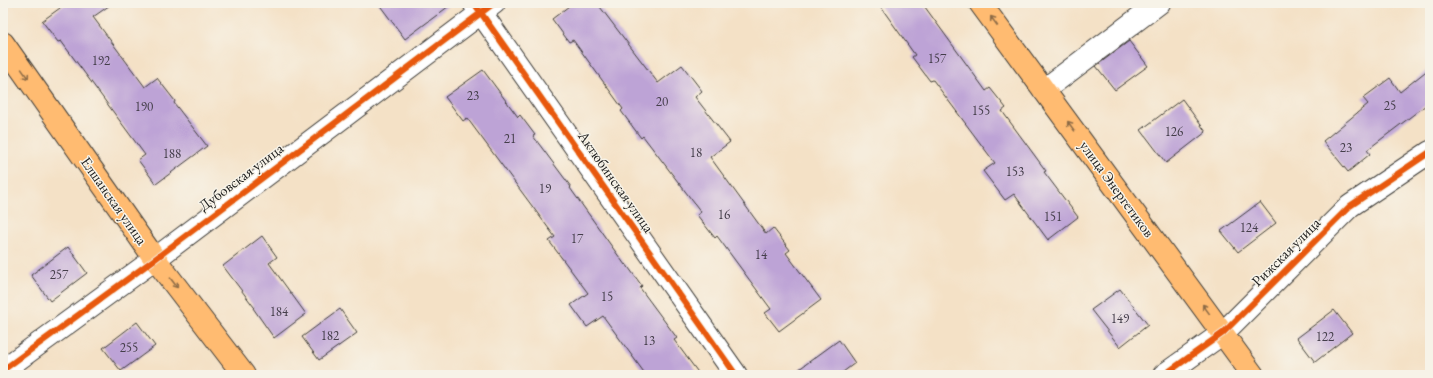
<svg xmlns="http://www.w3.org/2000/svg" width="1433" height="378" viewBox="0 0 1433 378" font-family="'EB Garamond',serif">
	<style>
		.building { fill: #bda3d6 }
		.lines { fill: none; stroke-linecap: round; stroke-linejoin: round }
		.minor-casing { stroke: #3c3a36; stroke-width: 24 }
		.major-casing { stroke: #3c3a36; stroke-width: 24 }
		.minor { stroke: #fff; stroke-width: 22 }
		.major { stroke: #ffbb71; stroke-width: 22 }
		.cycleway-casing { stroke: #f7f3e8; stroke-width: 8 }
		.cycleway { stroke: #e8590c; stroke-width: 6 }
		.oneway { stroke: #8e6c46 }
		.labels { text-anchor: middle; stroke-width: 3; stroke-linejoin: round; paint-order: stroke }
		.number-label { font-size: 13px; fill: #443e4a }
		.street-label { font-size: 15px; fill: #1c1c1c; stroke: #f7f3e8 }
	</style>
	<rect width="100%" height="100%" fill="#f7f3e8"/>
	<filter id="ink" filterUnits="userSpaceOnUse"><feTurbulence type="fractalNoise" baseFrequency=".025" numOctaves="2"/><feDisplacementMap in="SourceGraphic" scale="8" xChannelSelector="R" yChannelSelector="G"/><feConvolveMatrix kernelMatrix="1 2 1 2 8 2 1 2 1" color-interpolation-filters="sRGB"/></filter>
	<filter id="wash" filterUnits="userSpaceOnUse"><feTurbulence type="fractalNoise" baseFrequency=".012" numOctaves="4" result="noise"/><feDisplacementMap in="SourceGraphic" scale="16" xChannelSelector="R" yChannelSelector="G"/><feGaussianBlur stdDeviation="0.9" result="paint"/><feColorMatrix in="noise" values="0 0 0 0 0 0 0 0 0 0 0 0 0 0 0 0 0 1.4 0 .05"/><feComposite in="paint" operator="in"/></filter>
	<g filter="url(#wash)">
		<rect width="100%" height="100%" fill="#f4e1c6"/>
		<g id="blocks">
			<!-- building -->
			<path class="building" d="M67,3H113L93,17L145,87L157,78L175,101L174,103L207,146L156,184L138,160L145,155L61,41L58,42L42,21Z
				M378,3H453L405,39Z
				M573,3H597L658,83L682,65L702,91L695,97L730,142L710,157L766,234L773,228L790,250L786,253L821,300L779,331L765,313L771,309L717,236L715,238L697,215L701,212L643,136L641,138L621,111L623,109L573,40L569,42L552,19Z
				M878,3H922L986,91L990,88L1006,108L1002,111L1046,171L1044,172L1078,217L1048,240L1014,194L1005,200L983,171L995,163L933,80L930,81L912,57L915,55Z
				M1129,41L1148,66L1115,90L1096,66Z
				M1430,68V102L1367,150L1370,154L1348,172L1323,141L1368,104L1363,98L1390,78L1400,92Z
				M483,70L518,117L520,115L535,135L533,136L571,187L570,188L625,265L626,264L642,286L640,288L677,338L674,340L700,375H646L603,316L587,327L571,305L588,293L549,241L555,237L467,118L463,121L445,97Z
				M1182,99L1206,132L1166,163L1141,130Z
				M1260,202L1276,223L1238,252L1221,231Z
				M262,236L277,257L269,263L306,314L274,338L253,308L254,307L223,266Z
				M68,247L87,273L50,301L31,275Z
				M1120,289L1148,325L1120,347L1091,310Z
				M340,309L357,333L319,360L302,337Z
				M1334,310L1352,333L1315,362L1297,338Z
				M137,322L155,346L121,371L103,348Z
				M839,340L855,363L839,375H791Z"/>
		</g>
	</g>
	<g filter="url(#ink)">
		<use href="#blocks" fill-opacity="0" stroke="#3c3a36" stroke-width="1"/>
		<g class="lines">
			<defs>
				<path id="minor" d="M474,3L736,375
					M1044,90L1159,3
					M3,370L155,259L494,3
					M1164,375L1223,333L1350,206L1430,152"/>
				<path id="major" d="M980,3L1253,375
					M3,43L155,259L244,375"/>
			</defs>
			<!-- minor casing -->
			<use href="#minor" class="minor-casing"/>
			<!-- major casing -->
			<use href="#major" class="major-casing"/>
			<!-- minor -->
			<use href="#minor" class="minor"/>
			<!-- major -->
			<use href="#major" class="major"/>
			<defs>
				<path id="cycleway" d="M474,3L736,375
					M3,370L155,259L494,3
					M1164,375L1223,333L1350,206L1430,152"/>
			</defs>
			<!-- cycleway casing -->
			<use href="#cycleway" class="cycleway-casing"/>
			<!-- cycleway -->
			<use href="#cycleway" class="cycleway"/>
		</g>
		<!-- one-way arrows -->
		<defs><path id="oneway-shaft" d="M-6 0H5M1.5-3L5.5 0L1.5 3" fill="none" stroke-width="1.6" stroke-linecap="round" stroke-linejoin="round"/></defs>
		<g class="oneway">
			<use href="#oneway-shaft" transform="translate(994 21) rotate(-126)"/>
			<use href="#oneway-shaft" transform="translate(25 74) rotate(55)"/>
			<use href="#oneway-shaft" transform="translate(1071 126) rotate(-126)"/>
			<use href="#oneway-shaft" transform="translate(174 283) rotate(53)"/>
			<use href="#oneway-shaft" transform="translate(1206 309) rotate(-126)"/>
		</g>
	</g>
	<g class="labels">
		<!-- number labels -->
		<g class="number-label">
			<text x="937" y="63">157</text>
			<text x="101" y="65">192</text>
			<text x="473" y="100">23</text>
			<text x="662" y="106">20</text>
			<text x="1390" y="110">25</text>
			<text x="144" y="111">190</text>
			<text x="981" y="115">155</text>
			<text x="1174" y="136">126</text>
			<text x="510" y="143">21</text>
			<text x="1346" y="152">23</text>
			<text x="696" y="157">18</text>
			<text x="172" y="158">188</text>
			<text x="1015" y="176">153</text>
			<text x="545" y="193">19</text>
			<text x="724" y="219">16</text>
			<text x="1053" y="221">151</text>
			<text x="1249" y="232">124</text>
			<text x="577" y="243">17</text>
			<text x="761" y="259">14</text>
			<text x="59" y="279">257</text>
			<text x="607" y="301">15</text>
			<text x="279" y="316">184</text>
			<text x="1120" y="323">149</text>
			<text x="330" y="340">182</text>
			<text x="1325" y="341">122</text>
			<text x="649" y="345">13</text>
			<text x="129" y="352">255</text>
		</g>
		<!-- street labels -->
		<g class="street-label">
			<text transform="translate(241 177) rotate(-37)" y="5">Дубовская улица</text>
			<text transform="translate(616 182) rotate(55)" y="5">Актюбинская улица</text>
			<text transform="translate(1117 189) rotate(54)" y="5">улица Энергетиков</text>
			<text transform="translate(114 201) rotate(55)" y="5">Елшанская улица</text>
			<text transform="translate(1286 252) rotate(-45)" y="5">Рижская улица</text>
		</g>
	</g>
	<!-- margin -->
	<rect width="1433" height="378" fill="none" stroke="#f7f3e8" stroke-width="16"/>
</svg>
